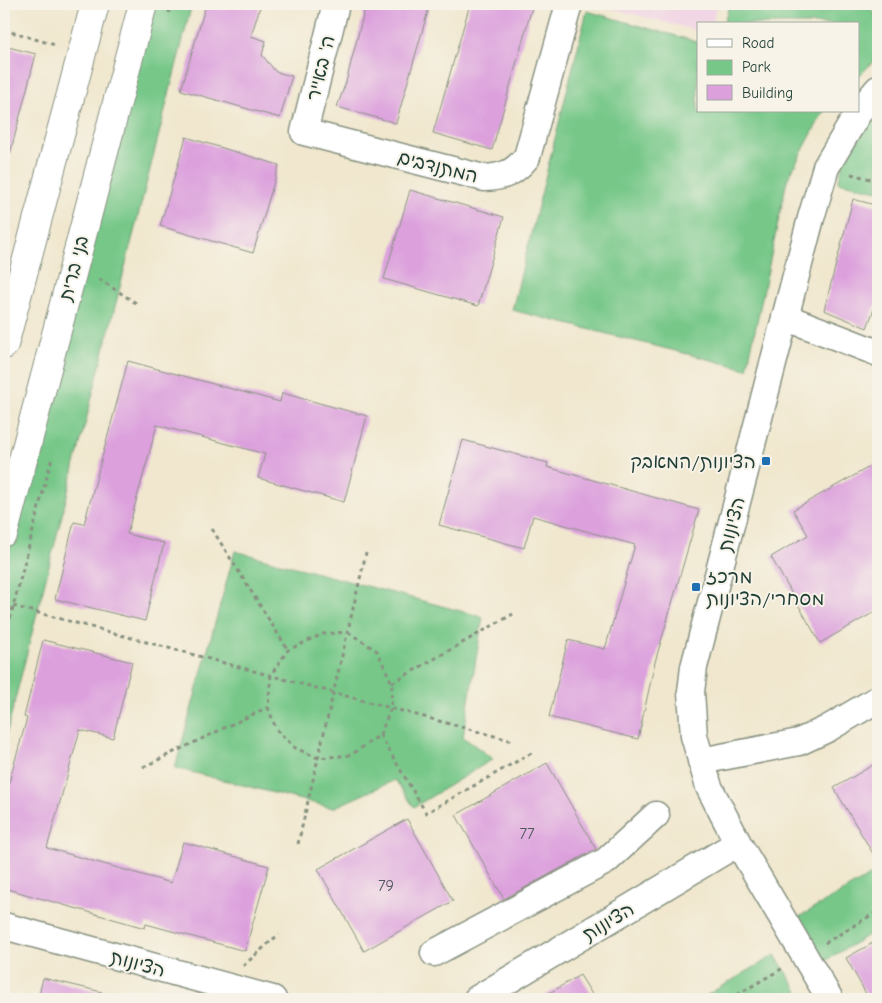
<svg xmlns="http://www.w3.org/2000/svg" width="882" height="1003" viewBox="0 0 882 1003" font-family="'Comic Neue','Playpen Sans Hebrew',sans-serif">
	<style>
		.built { fill: #f0d0e4 }
		.green { fill: #76c788; stroke: #4a825e }
		.building { fill: #dca0dd }
		.lines { fill: none; stroke-linecap: round; stroke-linejoin: round }
		.minor-casing { stroke: #889281; stroke-width: 29 }
		.major-casing { stroke: #889281; stroke-width: 30 }
		.path { stroke: #889281; stroke-width: 3; stroke-dasharray: 4 4; stroke-linecap: butt }
		.minor { stroke: #fff; stroke-width: 26 }
		.major { stroke: #fff; stroke-width: 28 }
		.poi-dot { fill: #1f6fb2; stroke: #f7f3e8; stroke-width: 2 }
		.labels { text-anchor: middle; stroke-width: 4; stroke-linejoin: round; paint-order: stroke }
		.number-label { font-size: 16px; fill: #4e565e }
		.street-label { font-size: 19px; fill: #1f3d34; stroke: #f7f3e8 }
		.poi-label { font-size: 19px; fill: #1f3d34; stroke: #f7f3e8; text-anchor: end }
	</style>
	<rect width="100%" height="100%" fill="#f7f3e8"/>
	<filter id="ink" filterUnits="userSpaceOnUse"><feTurbulence type="fractalNoise" baseFrequency=".02" numOctaves="2"/><feDisplacementMap in="SourceGraphic" scale="10" xChannelSelector="R" yChannelSelector="G"/><feConvolveMatrix kernelMatrix="1 2 1 2 8 2 1 2 1" color-interpolation-filters="sRGB"/></filter>
	<filter id="wash" filterUnits="userSpaceOnUse"><feTurbulence type="fractalNoise" baseFrequency=".0096" numOctaves="4" result="noise"/><feDisplacementMap in="SourceGraphic" scale="20" xChannelSelector="R" yChannelSelector="G"/><feGaussianBlur stdDeviation="1.12" result="paint"/><feColorMatrix in="noise" values="0 0 0 0 0 0 0 0 0 0 0 0 0 0 0 0 0 1.4 0 .05"/><feComposite in="paint" operator="in"/></filter>
	<g filter="url(#wash)">
		<rect width="100%" height="100%" fill="#f0e7ce"/>
		<!-- built -->
		<path class="built" d="M594,4H717L712,24H698V31Z"/>
		<!-- green -->
		<path class="green" d="M154,4H192L4,743V572Z
			M730,4H870L878,23V57L858,77V24H723Z
			M587,11L698,42V111H824L787,180L747,369L512,310Z
			M878,110V191L838,182L850,138Z
			M235,551L483,617L463,737L493,759L414,807L395,780L333,808L175,768Z
			M878,871V929L825,961L799,917Z
			M775,955L803,999H700Z"/>
		<g id="blocks">
			<!-- building -->
			<path class="building" d="M206,4H261L251,36L266,41L262,55L276,72L292,76L280,118L181,90Z
				M366,4H430L396,123L337,107L346,82Z
				M470,4H533L492,150L433,133Z
				M4,46L36,54L10,154L4,153Z
				M186,137L279,165L253,253L160,226Z
				M410,190L504,217L478,306L384,279Z
				M853,199L878,206V298L867,328L824,310Z
				M128,361L280,402L282,393L367,416L344,502L258,478L265,454L157,425L127,534L164,543L145,621L55,599L74,522L84,524Z
				M463,440L548,463L547,467L699,510L655,662L638,739L549,717L568,640L605,649L635,545L533,516L524,548L439,525Z
				M878,462V578L876,586L878,590V610L820,643L771,557L808,535L793,510Z
				M43,640L132,662L113,738L80,730L47,848L171,883L183,842L269,866L245,951L146,924L145,928L4,888V800L27,718L24,717Z
				M878,762V862L834,788Z
				M547,763L596,849L504,899L456,815Z
				M407,819L453,901L364,951L318,869Z
				M878,940V999H869L846,958Z
				M580,975L595,999H539Z
				M43,978L102,992L101,999H38Z"/>
		</g>
	</g>
	<g filter="url(#ink)">
		<use href="#blocks" fill-opacity="0" stroke="#889281" stroke-width="1"/>
		<g class="lines">
			<defs>
				<path id="minor" d="M336,4L304,132L484,178C504,177 514,173 527,157L569,4
					M785,317L878,353
					M701,761L799,742L827,729L878,699
					M4,926L273,999
					M434,953L606,861L656,815
					M477,999L738,843
					M830,999L738,843L709,787L694,736L691,692L694,667L811,218L826,167L860,110L878,89"/>
				<path id="major" d="M4,345L95,4
					M4,532L143,4"/>
			</defs>
			<!-- minor casing -->
			<use href="#minor" class="minor-casing"/>
			<!-- major casing -->
			<use href="#major" class="major-casing"/>
			<!-- path -->
			<path class="path" d="M169,13L171,4
				M4,30L55,45
				M851,174L878,181
				M99,279L139,305
				M212,529L288,650
				M13,606L513,741
				M348,632L377,651L392,683L391,708L380,735L351,755L318,758L295,748L276,729L268,707L271,675L288,650L323,634Z
				M4,642L52,457
				M392,683L513,614
				M380,735L426,813L535,751
				M143,767L268,707
				M298,844L366,553
				M825,943L878,911
				M243,966L279,934
				M730,999L783,968"/>
			<!-- minor -->
			<use href="#minor" class="minor"/>
			<!-- major -->
			<use href="#major" class="major"/>
		</g>
	</g>
	<!-- markers -->
	<g class="poi-dot">
		<rect x="761" y="456" width="10" height="10" rx="2.5"/>
		<rect x="691" y="582" width="10" height="10" rx="2.5"/>
	</g>
	<g class="labels">
		<!-- number labels -->
		<g class="number-label">
			<text x="527" y="839">77</text>
			<text x="386" y="891">79</text>
		</g>
		<!-- street labels -->
		<g class="street-label">
			<text transform="translate(320 68) rotate(-76)" y="7">ה' באייר</text>
			<text transform="translate(438 166) rotate(14)" y="7">המתנדבים</text>
			<text transform="translate(73 268) rotate(-75)" y="7">בני ברית</text>
			<text transform="translate(731 524) rotate(-75)" y="7">הציונות</text>
			<text transform="translate(608 921) rotate(-31)" y="7">הציונות</text>
			<text transform="translate(138 963) rotate(15)" y="7">הציונות</text>
		</g>
		<!-- poi labels -->
		<g class="poi-label">
			<text x="756" y="468">הציונות/המאבק</text>
			<text x="706" y="583" text-anchor="start">מרכז<tspan x="706" dy="22">מסחרי/הציונות</tspan></text>
		</g>
	</g>
	<!-- margin -->
	<rect width="882" height="1003" fill="none" stroke="#f7f3e8" stroke-width="20"/>
	<!-- legend -->
	<rect x="697" y="22" width="162" height="90" fill="#f7f3e8" stroke="#a1aaa0"/>
	<rect x="707" y="39" width="25" height="8" fill="#ffffff" stroke="#a1aaa0"/>
	<text x="742" y="48" font-size="15" fill="#1f3d34">Road</text>
	<rect x="707" y="60" width="25" height="15" fill="#76c788" stroke="#a1aaa0"/>
	<text x="742" y="72" font-size="15" fill="#1f3d34">Park</text>
	<rect x="707" y="85" width="25" height="15" fill="#dca0dd" stroke="#a1aaa0"/>
	<text x="742" y="98" font-size="15" fill="#1f3d34">Building</text>
</svg>
